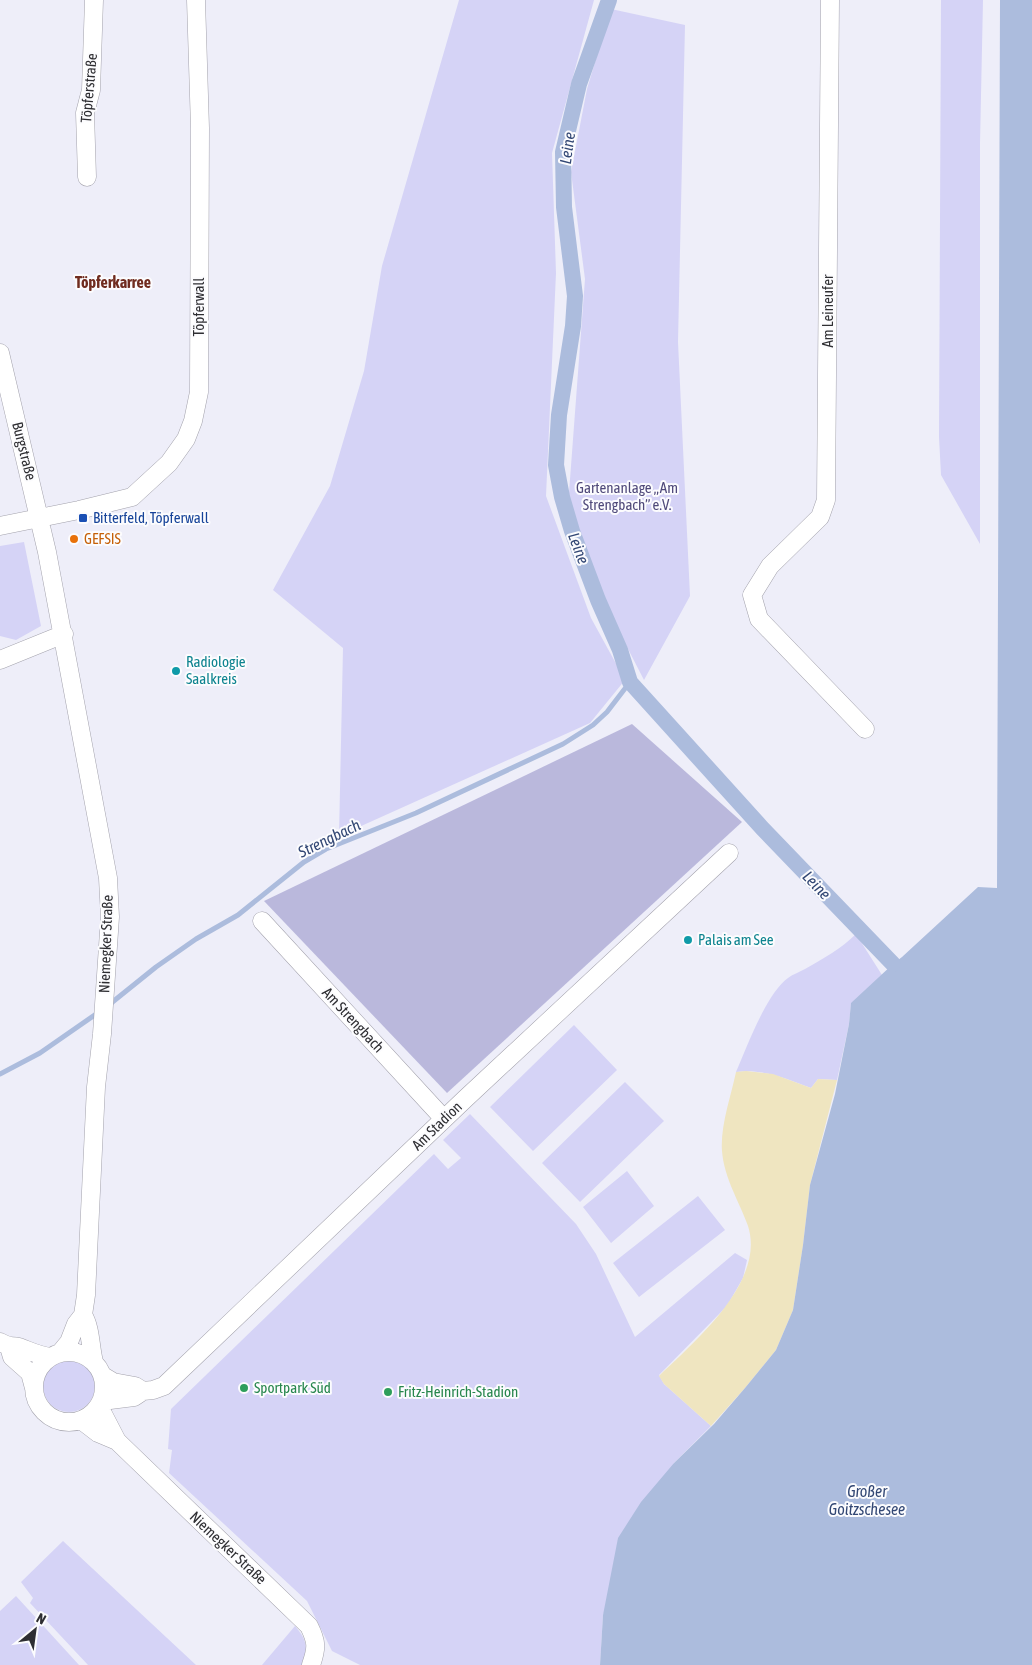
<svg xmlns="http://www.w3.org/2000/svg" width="1032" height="1665" viewBox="0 0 1032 1665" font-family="'Asap Condensed',sans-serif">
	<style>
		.green { fill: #d5d3f6 }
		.forest { fill: #bab8dc }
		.sand { fill: #efe5c0 }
		.water { fill: #acbcdd }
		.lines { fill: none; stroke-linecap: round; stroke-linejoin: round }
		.stream { stroke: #acbcdd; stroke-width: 5 }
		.canal { stroke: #acbcdd; stroke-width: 16 }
		.minor-casing { stroke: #a3a2ac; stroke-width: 19 }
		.minor { stroke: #fff; stroke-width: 18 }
		.transit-dot { fill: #1a4fb4; stroke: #fcfcfe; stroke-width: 2 }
		.food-dot { fill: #e8710a; stroke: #fcfcfe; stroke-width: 2 }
		.culture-dot { fill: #0f9aa8; stroke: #fcfcfe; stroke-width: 2 }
		.leisure-dot { fill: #2e9e5b; stroke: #fcfcfe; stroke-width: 2 }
		.labels { text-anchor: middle; stroke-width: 4; stroke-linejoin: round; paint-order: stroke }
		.street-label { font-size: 15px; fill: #2e2e32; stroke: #fcfcfe }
		.park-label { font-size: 15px; fill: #4f497a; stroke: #fcfcfe }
		.transit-label { font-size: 15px; fill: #164399; stroke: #fcfcfe; text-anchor: start }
		.food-label { font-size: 15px; fill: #c56008; stroke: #fcfcfe; text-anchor: start }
		.culture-label { font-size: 15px; fill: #0d838f; stroke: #fcfcfe; text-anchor: start }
		.leisure-label { font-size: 15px; fill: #27864d; stroke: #fcfcfe; text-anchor: start }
		.water-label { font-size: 16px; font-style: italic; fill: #324774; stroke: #fcfcfe }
		.neighbourhood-label { font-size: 16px; font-weight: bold; fill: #702c1f; stroke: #fcfcfe }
	</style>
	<rect width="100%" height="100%" fill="#eeeef9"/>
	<!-- green -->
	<path class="green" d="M459,0H594L552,153L556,273L546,496L591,618L625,680L590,723L339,836L343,648L273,590L330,486L364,371L382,266Z
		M941,0H983L980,143V544L941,475L939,437Z
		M611,9L685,25L678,342L690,596L644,680L610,614L568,506L585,279L571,172L587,89Z
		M24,542L41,626L16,640L0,636V546Z
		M856,934L882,975L851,1004L849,1024L837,1080L818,1079L811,1088C787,1079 762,1068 736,1072C747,1047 766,994 788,978C793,974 800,972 805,969C824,958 841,949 856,934Z
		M574,1025L617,1070L533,1151L490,1107Z
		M625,1082L664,1121L580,1202L542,1163Z
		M470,1114L576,1224L596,1254L635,1337L735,1253L747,1260L743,1278L727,1306L659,1375L664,1384L711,1426L674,1463L603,1615L600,1665H360L332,1651L307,1601L169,1473L172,1450L168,1449L171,1409L434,1154L448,1169L461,1158L443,1140Z
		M627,1171L654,1206L611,1243L583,1207Z
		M698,1196L725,1230L639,1297L613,1263Z
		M43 1386a26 26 0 1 1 52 0a26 26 0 1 1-52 0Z
		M63,1541L196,1665H88L30,1603L33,1598L21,1582Z
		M16,1596L79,1665H0V1611Z
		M295,1626C307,1640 308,1647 303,1665H262Z"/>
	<!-- forest -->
	<path class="forest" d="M632,724L742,822L447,1093L264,901Z"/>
	<!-- sand -->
	<path class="sand" d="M746,1071L773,1074L811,1088L818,1079L837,1080L810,1185L803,1245L793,1310L776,1350L745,1388L711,1426L664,1384L659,1376C694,1342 766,1282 748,1226C739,1201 724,1178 722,1151C720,1127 731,1096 736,1072Z"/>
	<!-- water -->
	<path class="water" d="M1000,0H1032V1665H600L603,1615L618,1538L641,1502L674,1463L714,1424L745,1388L776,1350L793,1310L803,1245L810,1185L835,1094L849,1024L851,1003L893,964L902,957L978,887L997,888Z"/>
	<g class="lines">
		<!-- stream -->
		<path class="stream" d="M110,1004L156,967L196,939L238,915L304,862L326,849L416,813L563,744L593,725L607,712L630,682
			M0,1074L40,1053L99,1012"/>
		<!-- canal -->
		<path class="canal" d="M609,0L579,84L563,152L564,207L575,296L573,326L559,415L556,465L562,497L572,531L598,600L620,650L630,682L762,828L893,964"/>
		<defs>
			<path id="minor" d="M830,0L826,500L820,517L770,566L752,595L759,619L865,729
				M87,177L85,113L91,90L94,0
				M0,353L47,552L108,878L110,917L102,1034L96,1087L86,1295L83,1315L76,1324L69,1342L60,1353
				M0,526L79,510L132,497L169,463L186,439L193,421L199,392L200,128L196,0
				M0,660L64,634
				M262,921L444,1119
				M83,1315C91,1328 90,1346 94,1362
				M0,1342C11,1348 10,1345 19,1347C30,1351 39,1356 51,1357
				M9,1347L12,1357L30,1373L34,1388
				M34 1387a35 35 0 1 1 70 0a35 35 0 1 1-70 0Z
				M103,1376L113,1382L135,1386L143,1391
				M102,1401L134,1397L143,1391L153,1390L164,1386L465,1099L729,853
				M100,1404L103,1414L117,1441L309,1626C317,1642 317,1648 311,1665
				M81,1420L98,1433L117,1441"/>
		</defs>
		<!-- minor casing -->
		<use href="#minor" class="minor-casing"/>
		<!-- minor -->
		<use href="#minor" class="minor"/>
	</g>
	<!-- markers -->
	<rect class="transit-dot" x="78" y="513" width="10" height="10" rx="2.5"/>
	<circle class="food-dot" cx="74" cy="539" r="5"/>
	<g class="culture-dot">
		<circle cx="176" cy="671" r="5"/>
		<circle cx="688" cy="940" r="5"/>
	</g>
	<g class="leisure-dot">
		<circle cx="244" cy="1388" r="5"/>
		<circle cx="388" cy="1392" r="5"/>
	</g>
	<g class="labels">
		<!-- street labels -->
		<g class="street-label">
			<text transform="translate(89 88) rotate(-85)" y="5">Töpferstraße</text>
			<text transform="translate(199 307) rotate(-90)" y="5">Töpferwall</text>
			<text transform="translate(828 311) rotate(-90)" y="5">Am Leineufer</text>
			<text transform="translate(24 451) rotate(76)" y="5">Burgstraße</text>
			<text transform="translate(106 944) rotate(-88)" y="5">Niemegker Straße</text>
			<text transform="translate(353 1020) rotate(47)" y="5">Am Strengbach</text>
			<text transform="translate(437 1126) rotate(-44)" y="5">Am Stadion</text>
			<text transform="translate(228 1548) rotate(43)" y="5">Niemegker Straße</text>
		</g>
		<!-- park labels -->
		<g class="park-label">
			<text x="627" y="493">Gartenanlage „Am<tspan x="627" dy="17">Strengbach” e.V.</tspan></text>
		</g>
		<!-- transit labels -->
		<g class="transit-label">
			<text x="93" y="523">Bitterfeld, Töpferwall</text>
		</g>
		<!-- food labels -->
		<g class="food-label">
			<text x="84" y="544">GEFSIS</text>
		</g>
		<!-- culture labels -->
		<g class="culture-label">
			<text x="186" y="667">Radiologie<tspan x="186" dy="17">Saalkreis</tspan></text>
			<text x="698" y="945">Palais am See</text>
		</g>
		<!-- leisure labels -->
		<g class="leisure-label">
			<text x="254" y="1393">Sportpark Süd</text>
			<text x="398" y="1397">Fritz-Heinrich-Stadion</text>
		</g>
		<!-- water labels -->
		<g class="water-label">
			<text transform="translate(567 148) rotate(-82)" y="6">Leine</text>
			<text transform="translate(579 548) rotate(69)" y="6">Leine</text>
			<text transform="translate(329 838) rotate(-26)" y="6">Strengbach</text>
			<text transform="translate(817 885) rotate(46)" y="6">Leine</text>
			<text x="867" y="1497">Großer<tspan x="867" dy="18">Goitzschesee</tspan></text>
		</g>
		<!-- neighbourhood labels -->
		<g class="neighbourhood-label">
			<text x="113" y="288">Töpferkarree</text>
		</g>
	</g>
	<!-- north arrow -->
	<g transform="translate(35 1630) rotate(29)" stroke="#fcfcfe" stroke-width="4" paint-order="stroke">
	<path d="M0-4L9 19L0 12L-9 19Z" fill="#2e2e32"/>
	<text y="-8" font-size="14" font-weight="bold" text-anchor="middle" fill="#2e2e32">N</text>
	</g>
</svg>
